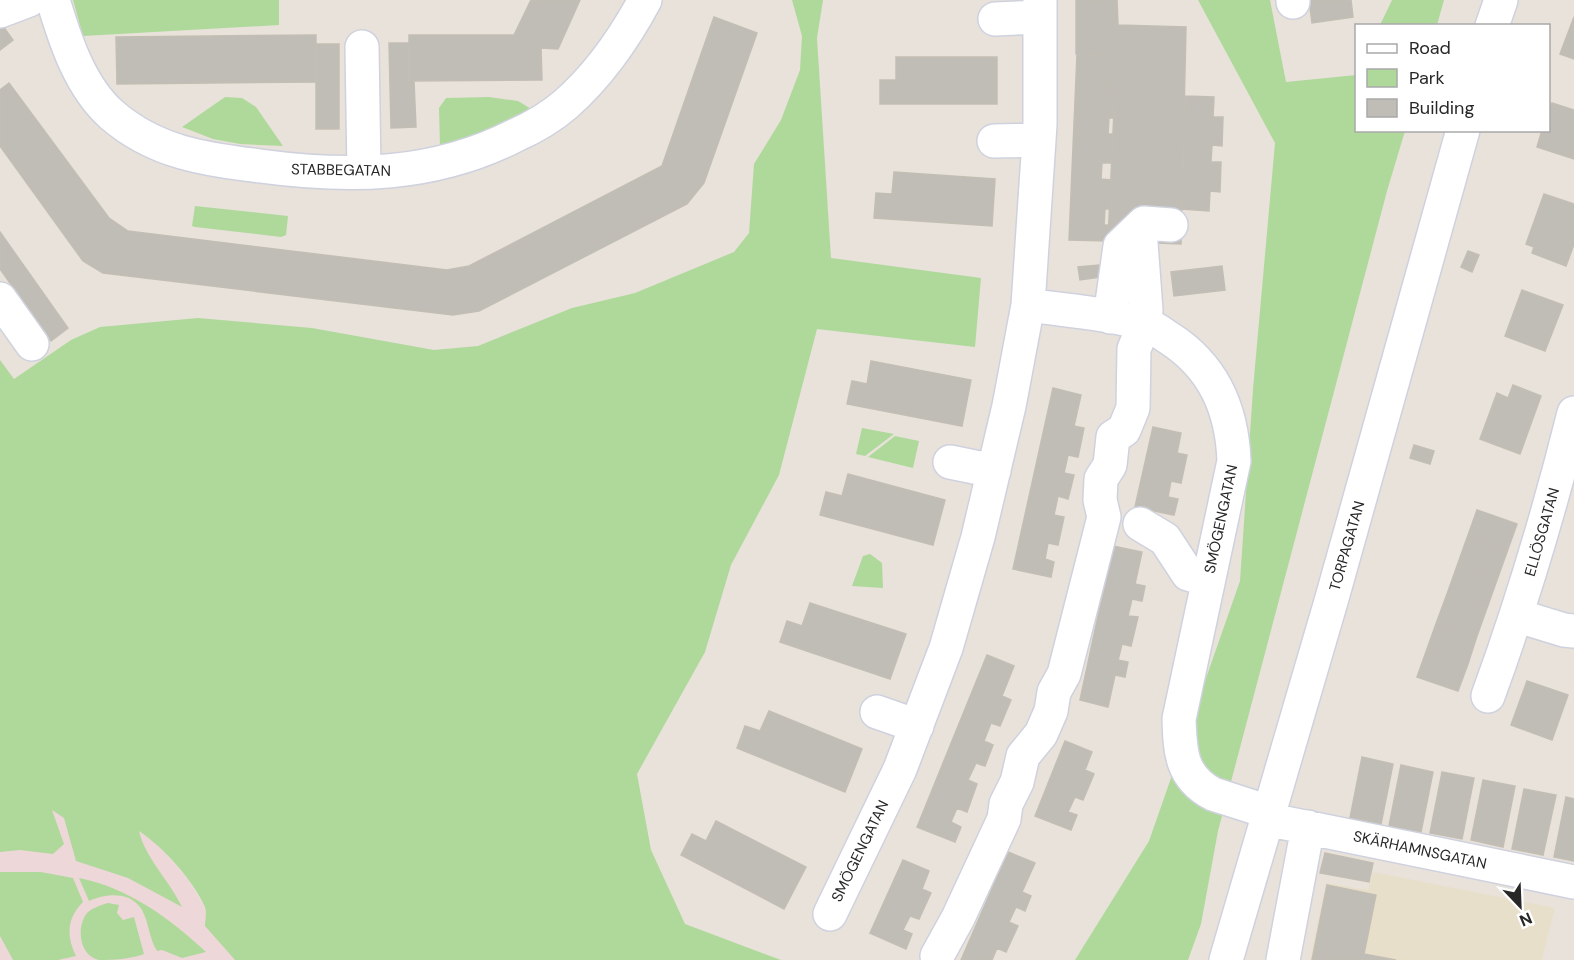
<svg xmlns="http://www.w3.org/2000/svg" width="1574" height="960" viewBox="0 0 1574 960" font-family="'DM Sans',sans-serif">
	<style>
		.education { fill: #e8dfca }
		.medical { fill: #eed7d8 }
		.green { fill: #afd99b }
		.building { fill: #c0bcb6; stroke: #c3beb4; stroke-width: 1.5 }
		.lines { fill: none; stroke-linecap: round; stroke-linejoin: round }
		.minor-casing { stroke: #cfd2de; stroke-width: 36 }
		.minor { stroke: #fff; stroke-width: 33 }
		.labels { text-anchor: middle; stroke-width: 5; stroke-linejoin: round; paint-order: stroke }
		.street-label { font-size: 15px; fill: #272727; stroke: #fff }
	</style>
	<rect width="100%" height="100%" fill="#e8e2da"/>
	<!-- education -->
	<path class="education" d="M1373,872L1555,908L1542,960H1310L1326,883L1368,890Z"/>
	<!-- medical -->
	<path class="medical" d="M0,802L112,814L155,842L187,878L206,909L254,960H0Z"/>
	<!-- green -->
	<path class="green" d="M73,0H279V25L83,36Z
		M792,0H823L817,38L831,258L981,278L975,347L817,329L779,475L731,565L705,652L637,774L651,850L685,924L781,960H235L205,926C205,920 207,913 205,907C193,880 163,847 139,831C145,858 170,881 182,907L128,878L76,861L64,818L52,810L64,844L53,854L20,850L0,852V360L14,379L71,340L100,327L198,318L312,328L434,350L478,346L572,308L635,293L734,252L749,233L754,164L781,120L800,70L802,36Z
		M1198,0H1270L1286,82L1356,75V130L1405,131L1387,191L1218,831L1201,924L1188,960H1075L1149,841L1240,581L1253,389L1275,143Z
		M1392,0H1444L1437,25H1380Z
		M225,97L242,98L256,107L283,146L240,144L213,139L182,127Z
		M489,97L518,101L533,110L468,141L440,147L439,108L446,98Z
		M195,206L288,216L286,235L281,237L195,227L192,226Z
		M862,428L894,434L865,456L856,454Z
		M895,436L919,441L913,468L868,457Z
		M870,554L882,563L883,588L852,586L863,556Z
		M0,872H41L73,878L83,902C67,918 66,936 76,956L58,960H13L0,936Z
		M79,878C127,887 171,919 206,952L182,958L162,950L157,951C149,938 149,923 142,910C131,891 106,893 89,901Z
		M108,903L119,905L117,913L123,920L134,917L144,954C131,959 114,960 99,960C79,956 76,927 87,913C92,908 101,905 108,903Z"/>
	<!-- building -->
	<path class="building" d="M531,0H580L558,49L541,48L542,80L409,81V35H514Z
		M1076,0H1117L1118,25L1186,27L1181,244L1108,241L1115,89L1105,88L1107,56L1076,54Z
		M1309,0H1351L1353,17L1312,23Z
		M714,17L757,33L704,183L687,204L479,311L453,315L103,273L83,261L0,146V90L9,83L109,218L128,231L447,270L469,266L662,166Z
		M1574,17V59L1560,54Z
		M0,22L13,40L0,50Z
		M316,35V82L117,84L116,37Z
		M389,43H409V81H414L416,127L391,128Z
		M316,44H339V129H316Z
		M1077,54L1107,56L1105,88L1115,89L1113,118H1109L1108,134H1113L1112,163H1102L1101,179L1111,180L1110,209H1105L1104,225H1109L1108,241L1069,240Z
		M896,57H997V104H880V80H896Z
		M1185,96L1214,97L1213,117H1223L1222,146L1212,145L1211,162H1221L1220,192L1210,191L1209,211L1182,209Z
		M1552,103L1574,110V159L1537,147L1542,130H1548V113Z
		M894,172L995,179L992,226L874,218L876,193L892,194Z
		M1544,194L1574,204V244L1566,266L1532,253L1534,247L1526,244Z
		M0,232L68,328L51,341L0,269Z
		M1468,251L1479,255L1472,272L1461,267Z
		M1099,265L1100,277L1080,280L1078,267Z
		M1222,266L1225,290L1174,296L1171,272Z
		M1522,290L1563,305L1545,351L1505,336Z
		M871,361L971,380L962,426L847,404L852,381L867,384Z
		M1513,385L1541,396L1520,454L1480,439L1497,393L1508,398Z
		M1053,388L1081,395L1074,426L1084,428L1078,457L1068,455L1064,473L1074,475L1068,499L1058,496L1054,515L1064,517L1058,545L1048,543L1045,559L1054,562L1051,577L1013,569Z
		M1153,427L1181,433L1177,453L1187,455L1181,483L1171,481L1168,497L1178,499L1174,515L1135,507Z
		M1414,445L1434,451L1430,464L1410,458Z
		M848,474L945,500L933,545L820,515L826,492L842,496Z
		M1477,510L1517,524L1507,552L1467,538Z
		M1467,538L1507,552L1497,580L1457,566Z
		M1113,546L1142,552L1135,584L1145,586L1142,601L1132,599L1128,616L1138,617L1131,646L1122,644L1118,660L1128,662L1125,677L1115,675L1108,707L1080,700Z
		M1457,566L1497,580L1487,608L1447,594Z
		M1447,594L1487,608L1477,636L1437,621Z
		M810,603L906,634L890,679L780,642L787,621L802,626Z
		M1437,621L1477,636L1468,664L1427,649Z
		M1427,649L1468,664L1458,691L1417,677Z
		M987,655L1014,666L1002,696L1011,700L1000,726L991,723L984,741L993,745L985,766L976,763L968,780L977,784L967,812L957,808L951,822L961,827L955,842L917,827Z
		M1527,681L1568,695L1552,740L1511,725Z
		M769,711L862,749L845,792L737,748L745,726L760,731Z
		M1065,741L1092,752L1085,770L1094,774L1083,800L1075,797L1068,812L1077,815L1071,830L1035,816Z
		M1362,757L1393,764L1381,824L1350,818Z
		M1401,765L1433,772L1421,832L1389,826Z
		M1442,772L1474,778L1462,839L1430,833Z
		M1483,780L1515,786L1503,847L1471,840Z
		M1524,789L1556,795L1543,855L1512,849Z
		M1566,797L1574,799V861L1554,857Z
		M716,821L806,867L784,909L681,855L692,834L706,841Z
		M1008,852L1035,863L1022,892L1031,896L1025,911L1016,907L1009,922L1018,926L1006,952L997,948L992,960H961Z
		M1325,853L1373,863L1369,882L1320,873Z
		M903,860L929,871L922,889L931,893L919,919L910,916L903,930L912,934L906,949L870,933Z
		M1327,885L1376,895L1364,954L1396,960H1312Z"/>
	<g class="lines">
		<defs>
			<path id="minor" d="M53,0C65,40 80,87 112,115C156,153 205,159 260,166C349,178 434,177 516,135C534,127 551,117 566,104C599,75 624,39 645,0
				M1293,0V2
				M0,11L29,0
				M995,19L1040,17
				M1492,26L1501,0
				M362,47L364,172
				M994,141L1039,140
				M0,299L32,344
				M1028,305C1068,311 1111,313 1150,326C1156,329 1163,334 1169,338C1214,367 1232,409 1234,461L1179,719C1180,752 1181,777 1213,794L1269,812
				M1110,317L1120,246L1144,223L1171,225
				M950,462L994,471
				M1140,524L1165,539L1188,574L1208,580
				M1518,616L1564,630L1574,631
				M1488,696C1522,603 1550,509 1574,413
				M877,712L917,726
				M1266,819L1574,882
				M830,914L900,769L946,648L978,537L1009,406L1028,305L1040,125V0
				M937,956L958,918L1004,819L1006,804L1017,782L1023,756L1041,734L1051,711L1054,692L1064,674L1104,517L1100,500L1101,479L1110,465L1113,437L1124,430L1133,408L1134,349L1144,325L1146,310L1141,243
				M1226,960L1332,598L1463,130
				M1283,960L1308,827"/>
		</defs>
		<!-- minor casing -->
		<use href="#minor" class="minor-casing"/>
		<!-- minor -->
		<use href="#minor" class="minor"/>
	</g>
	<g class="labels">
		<!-- street labels -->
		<g class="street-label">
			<text transform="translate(341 170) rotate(1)" y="5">STABBEGATAN</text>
			<text transform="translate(1221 519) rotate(-78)" y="5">SMÖGENGATAN</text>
			<text transform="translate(1542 532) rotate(-74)" y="5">ELLÖSGATAN</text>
			<text transform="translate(1347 546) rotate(-74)" y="5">TORPAGATAN</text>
			<text transform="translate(1420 850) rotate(12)" y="5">SKÄRHAMNSGATAN</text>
			<text transform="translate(860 851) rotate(-64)" y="5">SMÖGENGATAN</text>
		</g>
	</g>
	<!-- legend -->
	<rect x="1355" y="24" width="195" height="108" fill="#ffffff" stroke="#a9a9a9" stroke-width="1.5"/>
	<rect x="1367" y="44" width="30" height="9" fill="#ffffff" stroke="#a9a9a9" stroke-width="1.5"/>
	<text x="1409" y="54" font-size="18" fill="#272727">Road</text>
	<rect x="1367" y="69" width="30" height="18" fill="#afd99b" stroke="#a9a9a9" stroke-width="1.5"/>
	<text x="1409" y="84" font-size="18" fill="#272727">Park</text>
	<rect x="1367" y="99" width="30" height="18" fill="#c0bcb6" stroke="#a9a9a9" stroke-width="1.5"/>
	<text x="1409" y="114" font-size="18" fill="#272727">Building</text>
	<!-- north arrow -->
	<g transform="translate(1520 906) rotate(157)" stroke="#ffffff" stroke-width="4.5" paint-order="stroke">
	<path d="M0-4.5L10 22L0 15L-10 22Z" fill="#272727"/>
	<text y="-9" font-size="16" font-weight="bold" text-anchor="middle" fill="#272727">N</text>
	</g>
</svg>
